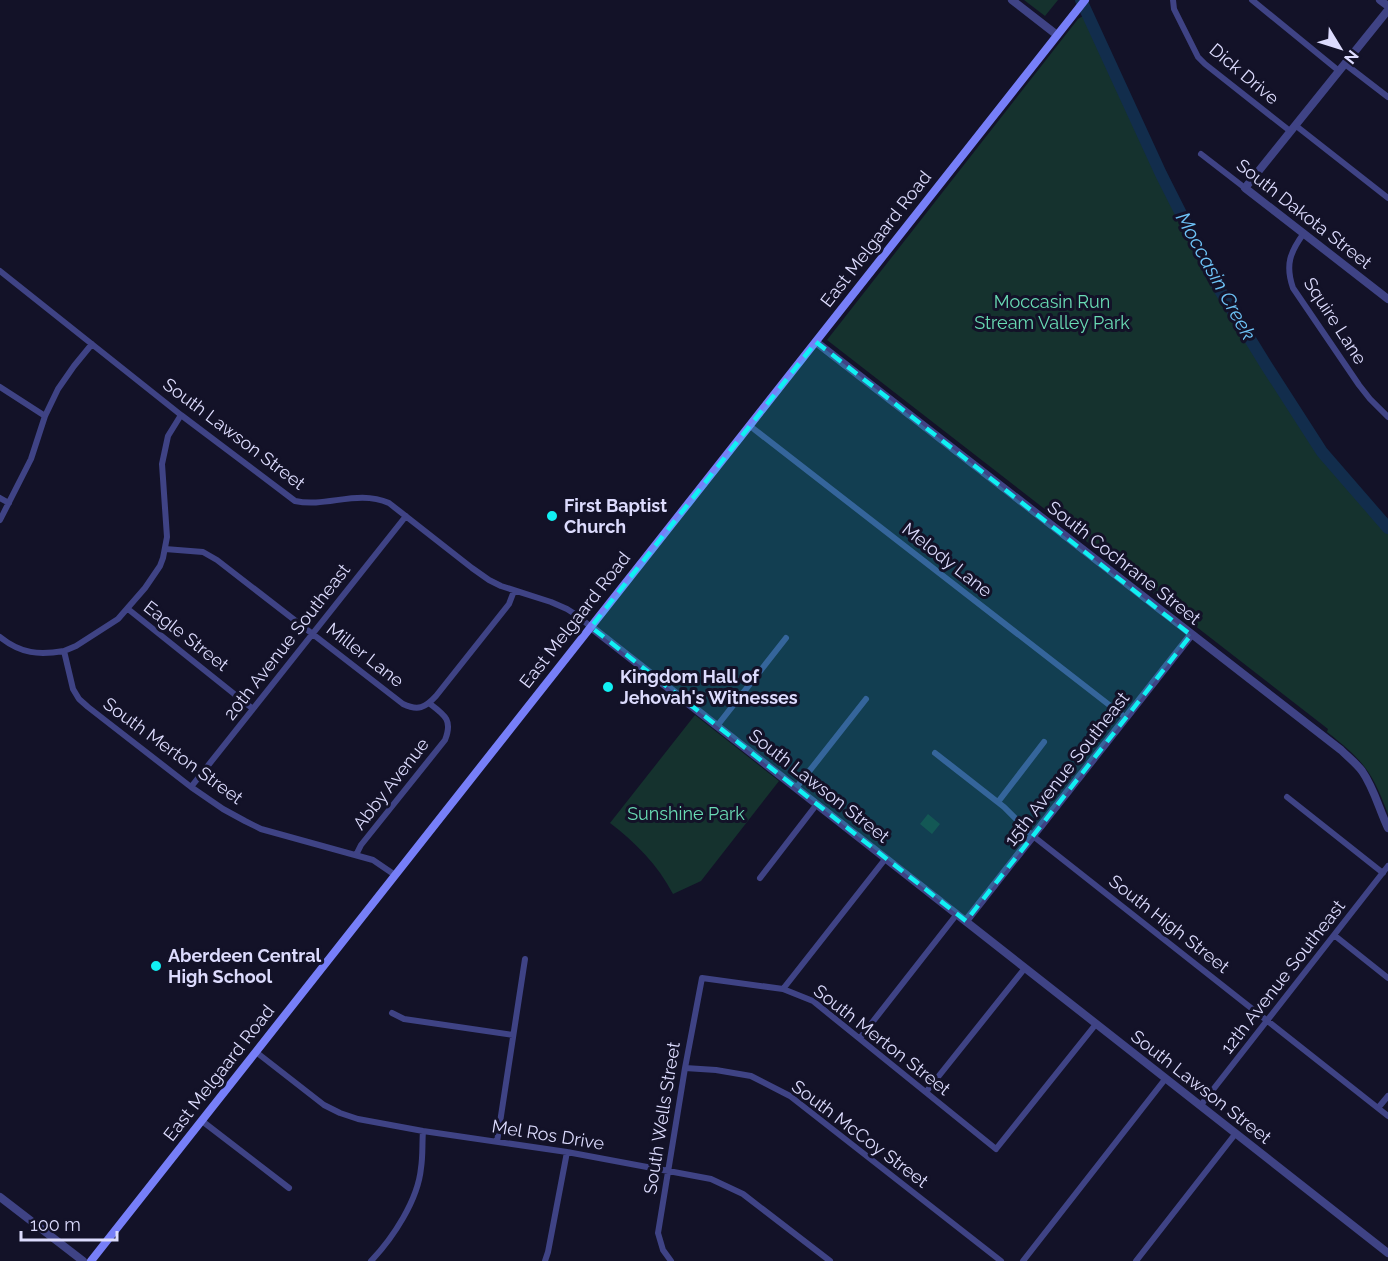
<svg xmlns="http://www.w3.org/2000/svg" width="1388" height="1261" viewBox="0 0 1388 1261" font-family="Raleway,sans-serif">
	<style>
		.green { fill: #15322e }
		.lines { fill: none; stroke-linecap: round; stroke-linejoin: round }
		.river { stroke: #122d4c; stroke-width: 12 }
		.minor { stroke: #3f4385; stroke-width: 6 }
		.tertiary { stroke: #3f4385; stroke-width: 8 }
		.secondary { stroke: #777ff8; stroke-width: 8 }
		.marked { fill: #11f0f3; fill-opacity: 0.2; stroke: #11f0f3; stroke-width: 4.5; stroke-dasharray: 12 8; stroke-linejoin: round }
		.poi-dot { fill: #11f0f3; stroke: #131228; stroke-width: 2 }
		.labels { text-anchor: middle; stroke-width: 6; stroke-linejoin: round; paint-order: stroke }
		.street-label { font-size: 18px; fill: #dcdbfd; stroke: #131228 }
		.park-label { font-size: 18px; fill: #69dbb4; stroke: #131228 }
		.poi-label { font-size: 18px; font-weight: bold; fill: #dcdbfd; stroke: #131228; text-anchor: start }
		.water-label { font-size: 20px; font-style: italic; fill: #6ec4f8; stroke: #131228 }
	</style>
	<rect width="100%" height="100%" fill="#131228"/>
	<!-- green -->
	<path class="green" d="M1024,0H1058L1045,16Z
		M1088,13L1161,174L1218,287L1266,365L1322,452L1388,528V814C1372,771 1363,760 1327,732L1328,729L827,340L1078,19Z
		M695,715L779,781L701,881L673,894C658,865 635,842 610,823Z
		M928,814L940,824L932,834L920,824Z"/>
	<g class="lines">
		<!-- river -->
		<path class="river" d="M1081,0L1161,174L1218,287L1266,365L1322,452L1388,528"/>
		<!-- minor -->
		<path class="minor" d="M1173,0L1174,9L1198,57L1205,64L1290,131
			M1252,0L1339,71
			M1345,64L1388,97
			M1295,125L1388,198
			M1201,154L1245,188
			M1304,233C1290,252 1285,265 1293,288L1359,385L1370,399L1388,417
			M0,271L181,415L295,501C327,508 357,489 389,503L472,568L489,580L501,586L551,602L567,609L578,616L591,627
			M0,387L45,416
			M750,426L1126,718
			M0,498L9,503
			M0,520L31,459L45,416L58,389L74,366L92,344
			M165,549L203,552L217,560L403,704C418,711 425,708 436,696L509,604L514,591
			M128,609L253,709
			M0,637C21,654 39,655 64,651L73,689L79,699L88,707L191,787L223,809L245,821L261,829L373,860L395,875
			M64,651L76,646L118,619L145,588L160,566L163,558L167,537L162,464L168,436L181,415
			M717,726L786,638
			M935,753L1004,807L1033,836L1388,1116
			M191,787L406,516
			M796,788L866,699
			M1287,797L1383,873
			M998,802L1044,742
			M356,855L361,845L445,740C453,720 445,715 429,703
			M760,878L817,804
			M1334,935L1388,978
			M783,989L886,858
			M392,1013L404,1019L513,1035
			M860,1038L957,914
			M256,1052L324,1105L340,1113L358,1119L423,1131L567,1152L711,1179L743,1194L830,1261
			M685,1068L716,1070L751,1076L790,1096L1001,1261
			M926,1092L1025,968
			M1201,1105L1388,866
			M1378,1108L1388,1096
			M202,1121L289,1188
			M497,1142L525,959
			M371,1261C393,1238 418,1200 421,1168C423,1156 422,1143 423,1131
			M545,1261L548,1252L567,1152
			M671,1261L663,1250L658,1233L685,1068L702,978L783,989L813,1001L996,1149L1096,1024
			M1023,1261L1166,1078
			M1136,1261L1236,1133"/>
		<!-- tertiary -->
		<path class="tertiary" d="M1012,0L1057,35
			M1380,0L1388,6
			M1388,10L1245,188L1388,299
			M816,342L1341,750C1348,757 1356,763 1362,771C1374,788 1379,809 1388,828
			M591,627L1388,1253
			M966,921L1191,635
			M0,1197L83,1261"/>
		<!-- secondary -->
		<path class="secondary" d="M91,1261L1085,0"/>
	</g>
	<!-- marked area -->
	<path class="marked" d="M816,342L1191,635L966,921L591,627Z"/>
	<!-- markers -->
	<g class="poi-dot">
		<circle cx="552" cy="516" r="6"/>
		<circle cx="608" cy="687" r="6"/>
		<circle cx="156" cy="966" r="6"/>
	</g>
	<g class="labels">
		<!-- street labels -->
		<g class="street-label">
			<text transform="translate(1244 74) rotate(40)" y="6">Dick Drive</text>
			<text transform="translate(1304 214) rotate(38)" y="6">South Dakota Street</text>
			<text transform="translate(876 239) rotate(-52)" y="6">East Melgaard Road</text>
			<text transform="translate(1335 321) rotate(57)" y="6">Squire Lane</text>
			<text transform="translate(234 434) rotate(37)" y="6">South Lawson Street</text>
			<text transform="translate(947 560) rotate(38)" y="6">Melody Lane</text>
			<text transform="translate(1124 563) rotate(38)" y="6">South Cochrane Street</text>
			<text transform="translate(575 620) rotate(-52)" y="6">East Melgaard Road</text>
			<text transform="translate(186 636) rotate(38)" y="6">Eagle Street</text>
			<text transform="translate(287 642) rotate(-52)" y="6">20th Avenue Southeast</text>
			<text transform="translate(365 655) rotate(38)" y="6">Miller Lane</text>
			<text transform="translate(173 751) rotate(36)" y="6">South Merton Street</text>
			<text transform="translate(1067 769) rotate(-52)" y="6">15th Avenue Southeast</text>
			<text transform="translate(391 784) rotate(-52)" y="6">Abby Avenue</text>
			<text transform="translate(819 786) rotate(38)" y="6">South Lawson Street</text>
			<text transform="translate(1169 924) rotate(38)" y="6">South High Street</text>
			<text transform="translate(1283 977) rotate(-52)" y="6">12th Avenue Southeast</text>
			<text transform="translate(882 1040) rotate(38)" y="6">South Merton Street</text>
			<text transform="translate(219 1073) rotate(-52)" y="6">East Melgaard Road</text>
			<text transform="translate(1201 1087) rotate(38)" y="6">South Lawson Street</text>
			<text transform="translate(662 1118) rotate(-81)" y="6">South Wells Street</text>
			<text transform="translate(860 1134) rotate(37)" y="6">South McCoy Street</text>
			<text transform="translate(548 1135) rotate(9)" y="6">Mel Ros Drive</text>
		</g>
		<!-- park labels -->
		<g class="park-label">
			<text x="1052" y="308">Moccasin Run<tspan x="1052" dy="21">Stream Valley Park</tspan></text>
			<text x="686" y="820">Sunshine Park</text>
		</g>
		<!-- poi labels -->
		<g class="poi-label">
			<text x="564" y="512">First Baptist<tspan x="564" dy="21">Church</tspan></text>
			<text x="620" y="683">Kingdom Hall of<tspan x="620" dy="21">Jehovah's Witnesses</tspan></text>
			<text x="168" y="962">Aberdeen Central<tspan x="168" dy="21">High School</tspan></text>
		</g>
		<!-- water labels -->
		<g class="water-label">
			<text transform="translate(1216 276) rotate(61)" y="7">Moccasin Creek</text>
		</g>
	</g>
	<!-- north arrow -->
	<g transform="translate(1340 48) rotate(128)" stroke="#131228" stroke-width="4.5" paint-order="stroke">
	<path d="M0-4.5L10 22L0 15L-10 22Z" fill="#dcdbfd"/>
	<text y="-9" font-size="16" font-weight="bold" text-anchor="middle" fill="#dcdbfd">N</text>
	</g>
	<!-- scale -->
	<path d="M21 1231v9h96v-9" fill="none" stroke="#dcdbfd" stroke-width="3"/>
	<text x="30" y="1231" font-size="18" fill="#dcdbfd" stroke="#131228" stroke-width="4.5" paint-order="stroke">100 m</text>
</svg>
